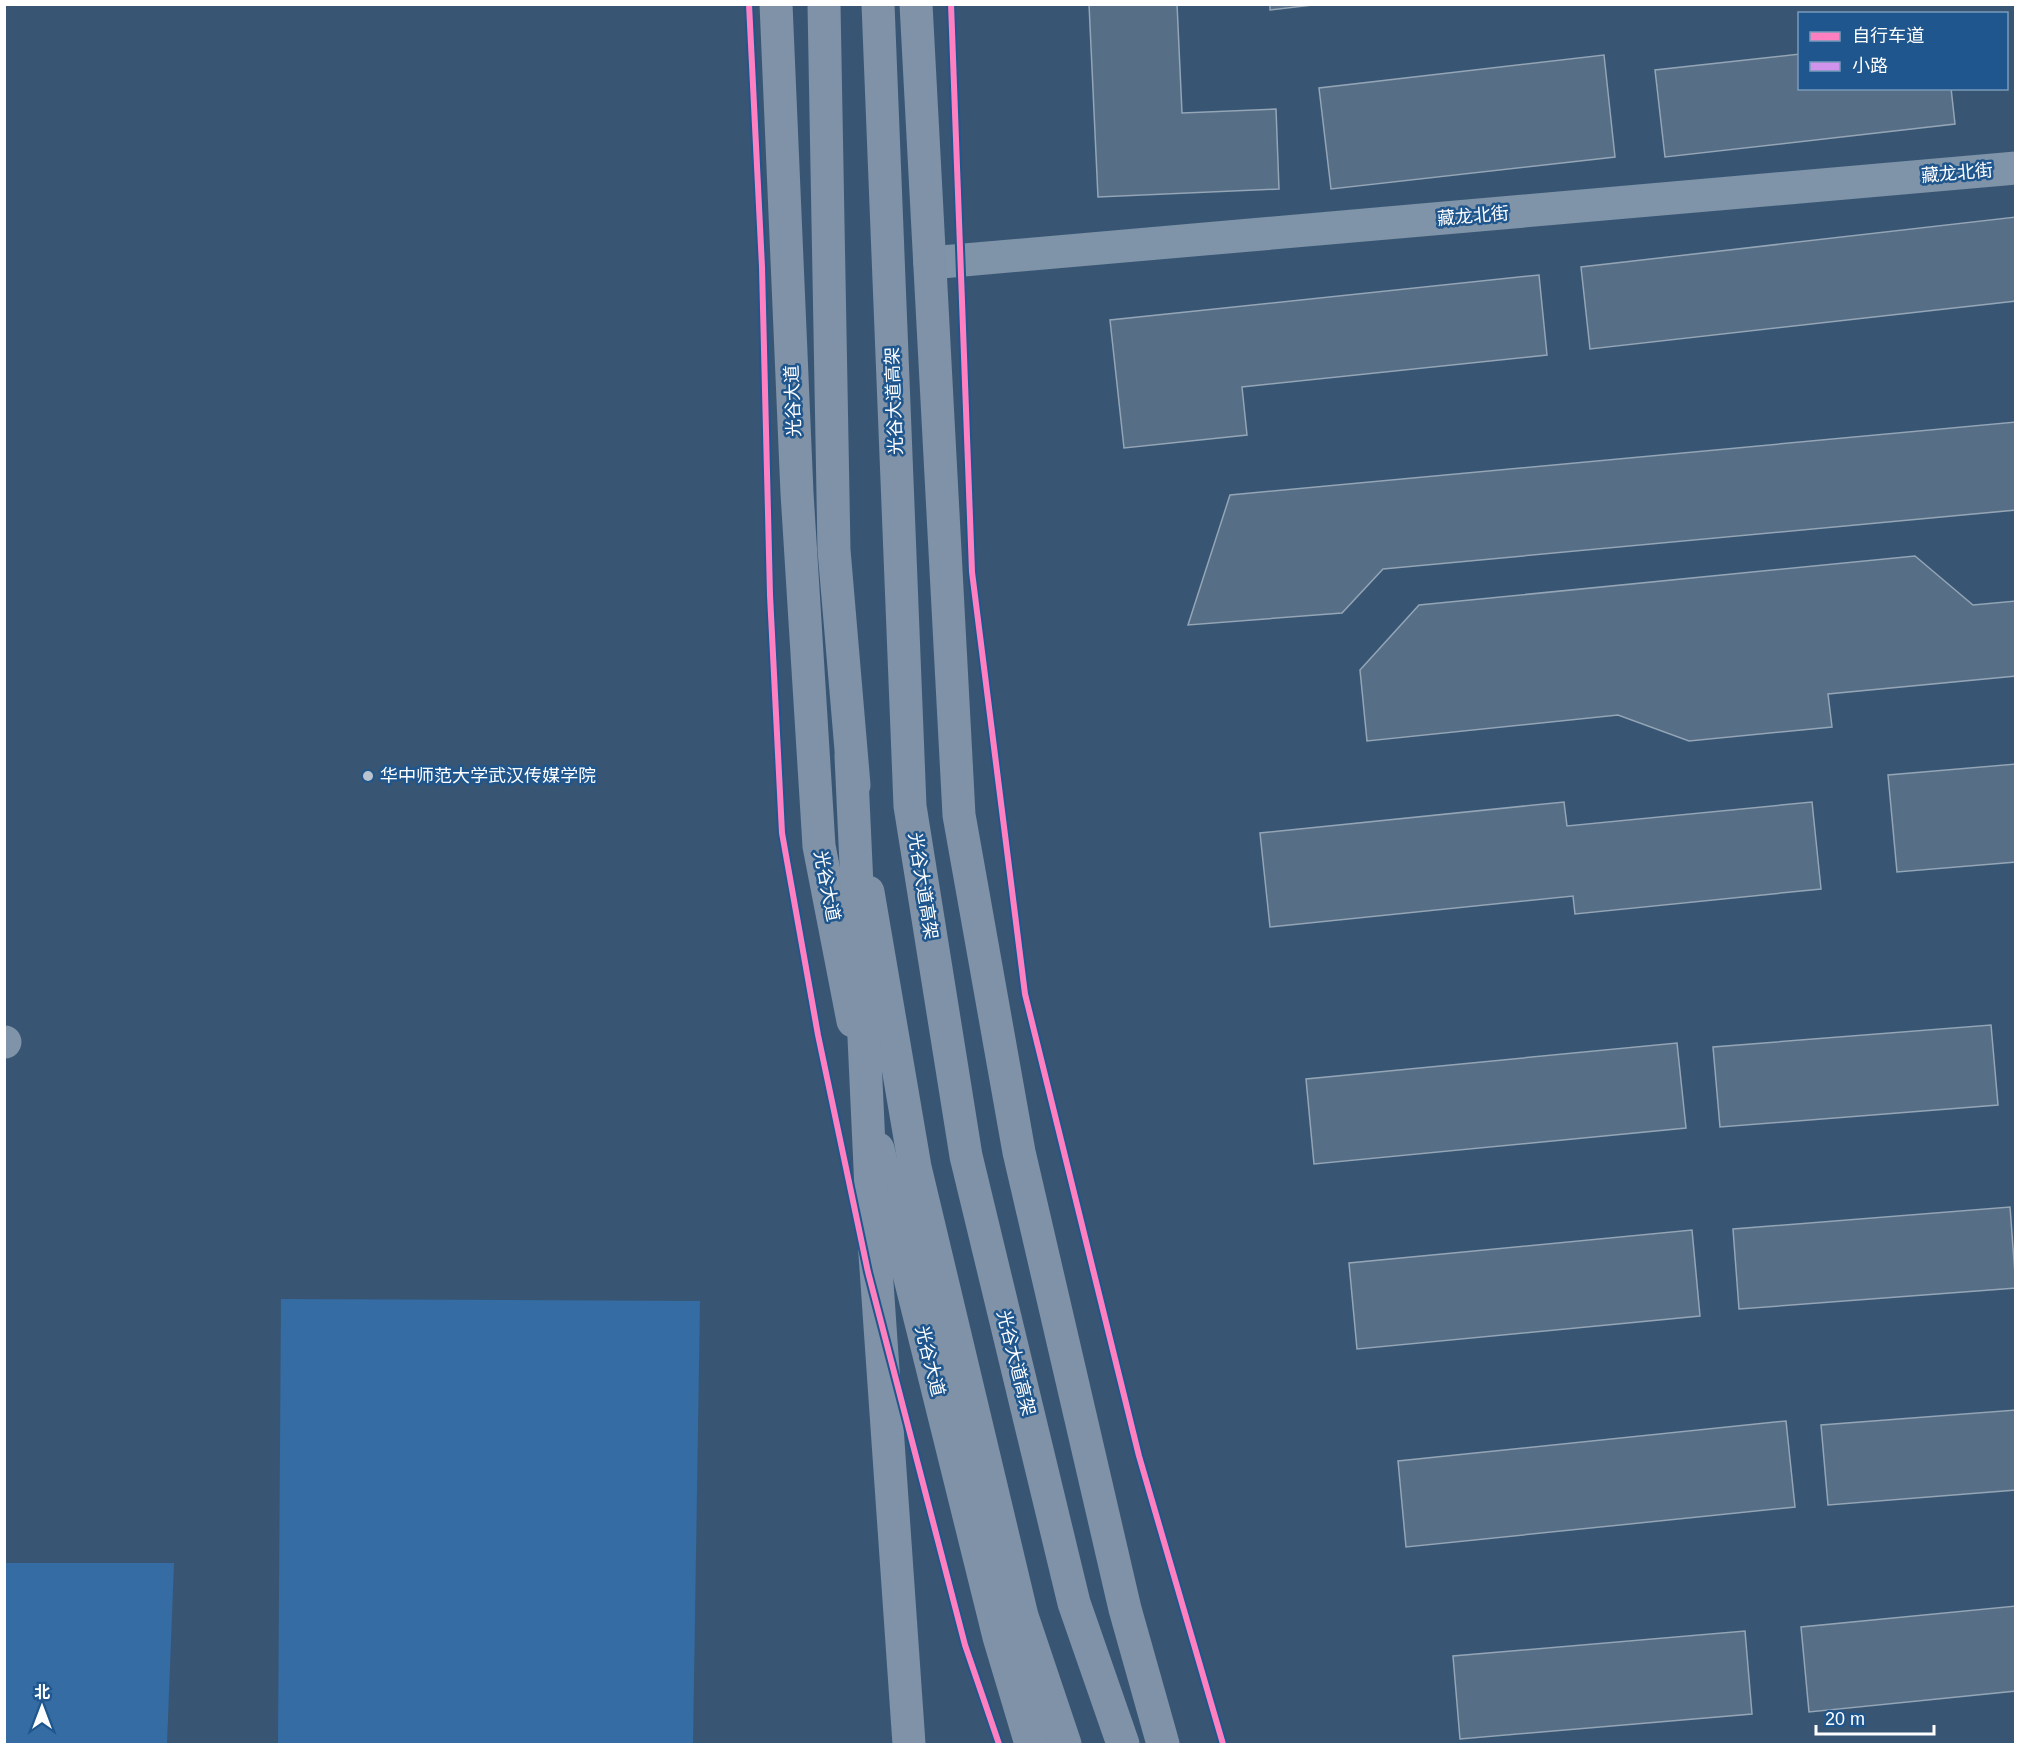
<svg xmlns="http://www.w3.org/2000/svg" width="2020" height="1749" viewBox="0 0 2020 1749" font-family="Helvetica,'Noto Sans SC',sans-serif">
	<style>
		.green { fill: #346ca3 }
		.building { fill: #566e86; stroke: #94a5b6; stroke-width: 1.5 }
		.lines { fill: none; stroke-linecap: round; stroke-linejoin: round }
		.minor { stroke: #7f94a8; stroke-width: 33 }
		.primary { stroke: #7f92a7; stroke-width: 33 }
		.trunk { stroke: #7f92a7; stroke-width: 33 }
		.trunk-bridge { stroke: #7f92a7; stroke-width: 33 }
		.quiet { stroke: #d193ec; stroke-width: 4.5; stroke-dasharray: 9 4.5; stroke-linecap: butt }
		.cycleway-casing { stroke: #1f568d; stroke-width: 10 }
		.cycleway { stroke: #ff80c0; stroke-width: 6 }
		.poi-dot { fill: #b9c4ce; stroke: #1f568d; stroke-width: 2 }
		.labels { text-anchor: middle; stroke-width: 5; stroke-linejoin: round; paint-order: stroke }
		.street-label { font-size: 18px; fill: #fff; stroke: #1f568d }
		.poi-label { font-size: 18px; fill: #fff; stroke: #1f568d; text-anchor: start }
	</style>
	<rect width="100%" height="100%" fill="#385674"/>
	<!-- green -->
	<path class="green" d="M281,1299L700,1301L693,1744H278Z
		M5,1563H174L167,1744H5Z"/>
	<!-- building -->
	<path class="building" d="M1089,4H1177L1182,113L1276,109L1279,189L1098,197Z
		M1270,4H1321L1270,10Z
		M1800,54V88H1951L1955,124L1665,157L1655,70Z
		M1604,55L1615,157L1331,189L1319,88Z
		M2016,217V301L1590,349L1581,267Z
		M1539,275L1547,355L1242,387L1247,435L1124,448L1110,320Z
		M2016,422V510L1383,569L1342,613L1188,625L1230,495Z
		M1915,556L1973,605L2016,601V676L1828,694L1832,727L1689,741L1618,715L1367,741L1360,670L1419,605Z
		M2016,764V862L1897,872L1888,775Z
		M1564,802L1567,826L1812,802L1821,889L1575,914L1573,896L1270,927L1260,833Z
		M1991,1025L1998,1105L1720,1127L1713,1047Z
		M1677,1043L1686,1128L1314,1164L1306,1079Z
		M2010,1207L2016,1288L1739,1309L1733,1229Z
		M1692,1230L1700,1316L1357,1349L1349,1263Z
		M2016,1410V1490L1828,1505L1821,1425Z
		M1786,1421L1795,1507L1406,1547L1398,1461Z
		M2016,1606V1691L1809,1712L1801,1627Z
		M1745,1631L1752,1714L1460,1739L1453,1656Z"/>
	<g class="lines">
		<!-- minor -->
		<path class="minor" d="M930,263L2016,168
			M4,1042H5"/>
		<!-- primary -->
		<path class="primary" d="M776,4L797,493L819,846L853,1021
			M916,4L959,815L1019,1152L1125,1609L1163,1744
			M878,1149L999,1637L1031,1744"/>
		<!-- trunk -->
		<path class="trunk" d="M824,4L834,550L854,785
			M878,4L910,806L966,1156L1074,1603L1123,1744
			M868,892L915,1167L1022,1616L1065,1744"/>
		<!-- trunk-bridge -->
		<path class="trunk-bridge" d="M851,756L872,1211L909,1744"/>
		<!-- quiet -->
		<path class="quiet" d="M4,1042H5"/>
		<defs>
			<path id="cycleway" d="M749,4L762,267L770,595L782,833L818,1035L868,1272L965,1645L999,1744
				M951,4L972,572L1025,994L1139,1456L1223,1744"/>
		</defs>
		<!-- cycleway casing -->
		<use href="#cycleway" class="cycleway-casing"/>
		<!-- cycleway -->
		<use href="#cycleway" class="cycleway"/>
	</g>
	<!-- markers -->
	<circle class="poi-dot" cx="368" cy="776" r="6"/>
	<g class="labels">
		<!-- street labels -->
		<g class="street-label">
			<text transform="translate(1957 173) rotate(-5)" y="6">藏龙北街</text>
			<text transform="translate(1473 216) rotate(-5)" y="6">藏龙北街</text>
			<text transform="translate(793 401) rotate(-92)" y="6">光谷大道</text>
			<text transform="translate(894 401) rotate(-92)" y="6">光谷大道高架</text>
			<text transform="translate(827 886) rotate(79)" y="6">光谷大道</text>
			<text transform="translate(923 886) rotate(81)" y="6">光谷大道高架</text>
			<text transform="translate(930 1361) rotate(76)" y="6">光谷大道</text>
			<text transform="translate(1016 1363) rotate(76)" y="6">光谷大道高架</text>
		</g>
		<!-- poi labels -->
		<g class="poi-label">
			<text x="380" y="782">华中师范大学武汉传媒学院</text>
		</g>
	</g>
	<!-- border -->
	<rect width="2020" height="1749" fill="none" stroke="#ffffff" stroke-width="12"/>
	<!-- legend -->
	<rect x="1798" y="12" width="210" height="78" fill="#1f568d" stroke="#799abb" stroke-width="1.5"/>
	<rect x="1810" y="32" width="30" height="9" fill="#ff80c0" stroke="#799abb" stroke-width="1.5"/>
	<text x="1852" y="42" font-size="18" fill="#ffffff">自行车道</text>
	<rect x="1810" y="62" width="30" height="9" fill="#d193ec" stroke="#799abb" stroke-width="1.5"/>
	<text x="1852" y="72" font-size="18" fill="#ffffff">小路</text>
	<!-- north arrow -->
	<g transform="translate(42 1707)" stroke="#1f568d" stroke-width="4.5" paint-order="stroke">
	<path d="M0-4.5L10 22L0 15L-10 22Z" fill="#ffffff"/>
	<text y="-9" font-size="16" font-weight="bold" text-anchor="middle" fill="#ffffff">北</text>
	</g>
	<!-- scale -->
	<path d="M1816 1725v9h118v-9" fill="none" stroke="#ffffff" stroke-width="3"/>
	<text x="1825" y="1725" font-size="18" fill="#ffffff" stroke="#1f568d" stroke-width="4.5" paint-order="stroke">20 m</text>
</svg>
